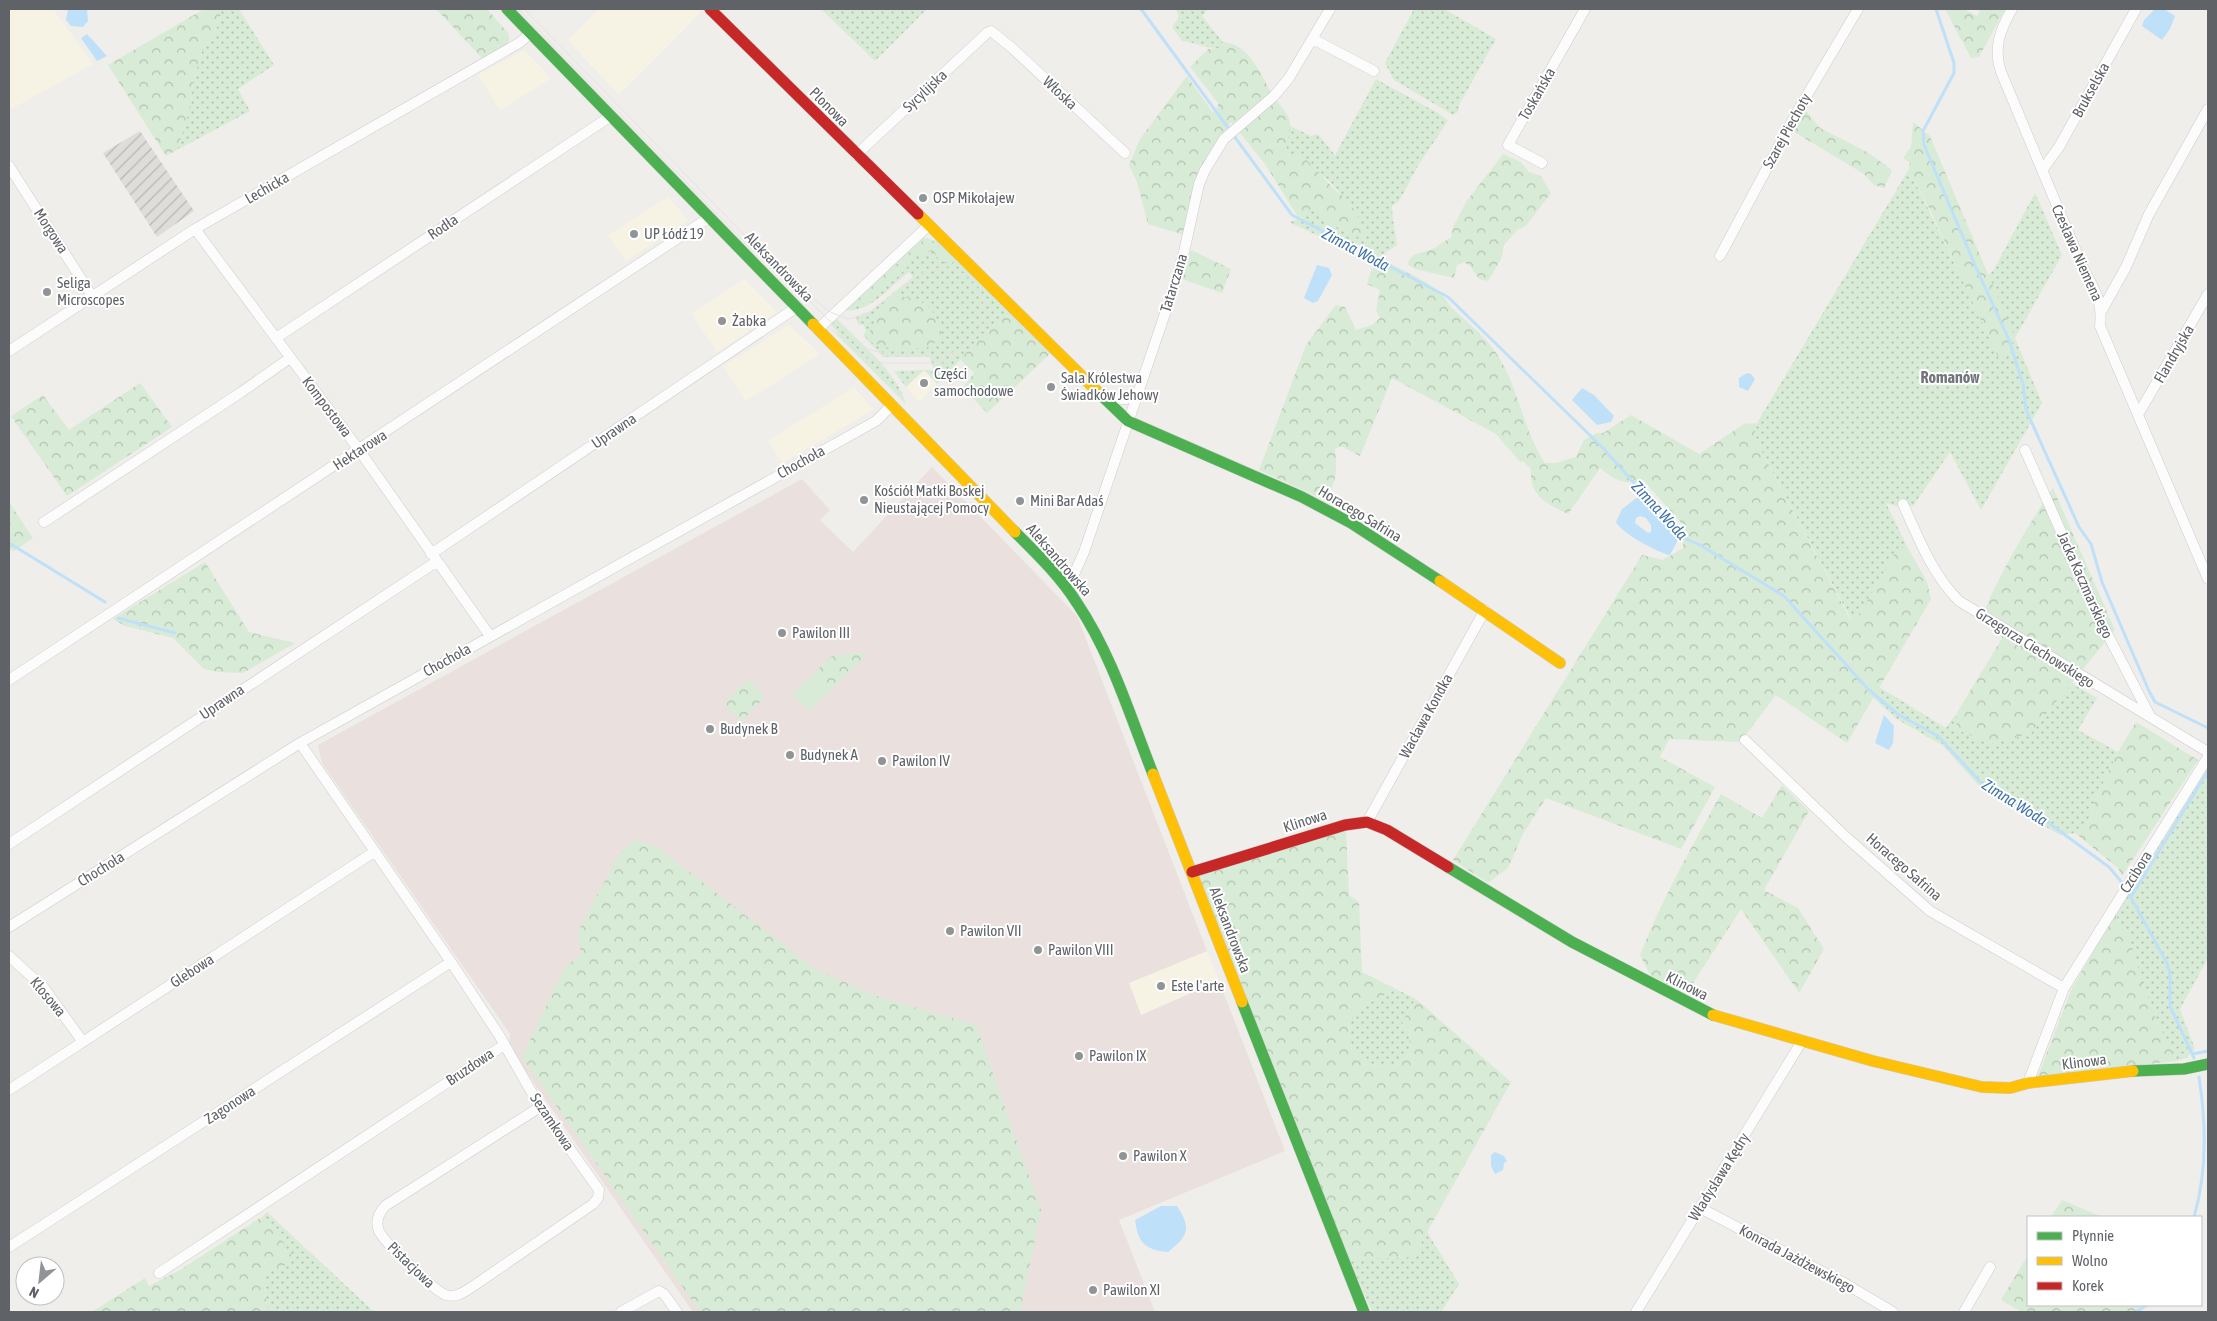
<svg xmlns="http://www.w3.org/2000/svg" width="2217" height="1321" viewBox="0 0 2217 1321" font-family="'Asap Condensed',sans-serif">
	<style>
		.commercial { fill: #f7f3e4 }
		.industrial { fill: url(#industrial-furrows) }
		.medical { fill: #eae0de }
		.grass { fill: url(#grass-dots) }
		.forest { fill: url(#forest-crowns) }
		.garden { fill: #d8ebd6 }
		.water { fill: #bfe0f9; fill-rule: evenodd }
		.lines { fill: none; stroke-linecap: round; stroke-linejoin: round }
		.stream { stroke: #bfe0f9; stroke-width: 3 }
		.street-casing { stroke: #cbcccc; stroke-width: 11 }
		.fast-casing { stroke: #cacacb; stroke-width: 12 }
		.slow-casing { stroke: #cacacb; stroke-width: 12 }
		.jam-casing { stroke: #cacacb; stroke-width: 12 }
		.street { stroke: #fdfcfc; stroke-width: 10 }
		.fast { stroke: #4caf50; stroke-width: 11 }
		.slow { stroke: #ffc107; stroke-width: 11 }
		.jam { stroke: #c62828; stroke-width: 11 }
		.tram { stroke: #e4e4e4; stroke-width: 1 }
		.poi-dot { fill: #919496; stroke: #fff; stroke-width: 2 }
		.labels { text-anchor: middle; stroke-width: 4; stroke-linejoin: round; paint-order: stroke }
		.street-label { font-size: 15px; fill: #5f6368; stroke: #fff }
		.poi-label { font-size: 15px; fill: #5f6368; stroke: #fff; text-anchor: start }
		.water-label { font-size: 16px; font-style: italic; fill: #4174aa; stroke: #fff }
		.neighbourhood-label { font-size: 16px; font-weight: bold; fill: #70757a; stroke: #fff }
	</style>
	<defs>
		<pattern id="industrial-furrows" width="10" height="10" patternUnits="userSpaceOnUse" patternTransform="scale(1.25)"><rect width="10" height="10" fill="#dfddda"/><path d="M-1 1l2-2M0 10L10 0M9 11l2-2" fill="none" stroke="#b8b7b5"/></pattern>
		<pattern id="grass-dots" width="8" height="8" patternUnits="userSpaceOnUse" patternTransform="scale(1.25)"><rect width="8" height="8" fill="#d8ebd6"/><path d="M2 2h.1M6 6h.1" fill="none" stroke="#b2c2b1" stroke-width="1.8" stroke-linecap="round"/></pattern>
		<pattern id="forest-crowns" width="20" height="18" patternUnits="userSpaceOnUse" patternTransform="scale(1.25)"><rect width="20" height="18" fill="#d8ebd6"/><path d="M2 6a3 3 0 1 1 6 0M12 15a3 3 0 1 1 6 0" fill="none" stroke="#b2c2b1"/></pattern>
	</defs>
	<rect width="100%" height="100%" fill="#efeeea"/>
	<!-- commercial -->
	<path class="commercial" d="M9,9H53L93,64L9,110Z
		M599,9H700L702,11L619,95L568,40Z
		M524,50L551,78L500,111L478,75Z
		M668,197L688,220L626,261L608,235Z
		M744,279L777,312L717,352L692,314Z
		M789,325L820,354L746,401L723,366Z
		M924,370L937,384L919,402L906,387Z
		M854,387L873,410L782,463L768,441Z
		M1207,951L1219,981L1141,1015L1129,983Z"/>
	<!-- industrial -->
	<path class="industrial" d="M140,131L194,211L157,237L103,153Z"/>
	<!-- medical -->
	<path class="medical" d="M932,467L1077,616L1207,951L1129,983L1141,1015L1219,981L1285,1151L1119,1220L1155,1312H693L513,1053L509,1046L510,1034L322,763L318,745L802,479L830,510L820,520L853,552Z"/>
	<!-- grass -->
	<path class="grass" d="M222,9H239L274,65L238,89L250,111L177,150L191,105L193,81L202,52L218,25Z
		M821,9H927L875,61Z
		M1176,9H1208L1202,16L1223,42L1219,48C1206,49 1196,42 1182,41L1172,27L1179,17Z
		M1414,9H1444L1496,39L1459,105L1458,112L1453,115L1394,80L1385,63Z
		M1376,79L1438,113L1448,121L1419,164L1399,201L1392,206C1392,220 1396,231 1397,245L1385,253L1387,262L1357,248L1351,251L1289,222L1304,217L1312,206L1363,227C1352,209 1336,184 1319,173C1311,168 1295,164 1289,156C1282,147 1288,136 1290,126L1311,136L1318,134L1335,155Z
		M1909,169L2002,362L2015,338L1988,275L1993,271L2035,193L2062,255L2015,338L2042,403L1981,510L1950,452L1913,506H1895L1886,503L1907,546L1898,548L1860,613L1851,619L1754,437L1757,423Z
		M925,238L938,241L1009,310L937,384L924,370H934L929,357H883L863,336L866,331L863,324L859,325L855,317L872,310L913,277L909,272C891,285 869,315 844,310L919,240Z
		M836,318C858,341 898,373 906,404L828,326L841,336L830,324Z
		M924,370L906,387L894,371Z
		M2072,683L2097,698L2078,730L2118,752L2096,798L2086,826L2075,833L2060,835L1984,791L1942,745L1895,718L1873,697L1879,687L1946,728L1958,711L1956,729L1990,744L2030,734Z
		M2208,767V958L2180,1009L2195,1049L2186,1058L2177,1061L2157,1022L2141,980L2128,933L2115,915Z
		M1396,989L1416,999L1402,1022L1410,1032L1409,1054L1396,1067L1368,1066L1352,1051L1349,1024L1358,1009Z
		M267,1212L374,1312H272L267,1306L262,1273L289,1264L261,1218Z
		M1427,1232L1459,1284L1441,1312H1372L1349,1259L1413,1257Z"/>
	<!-- forest -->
	<path class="forest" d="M204,9H222L218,25L202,52L193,81L191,105L177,150L166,156L108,65Z
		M436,9H487L509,34V40L506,45L482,58Z
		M1945,9H1964L1977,16L1981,9H2005L1979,57L1971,58Z
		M1223,42C1252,44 1262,80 1276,100C1282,109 1291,115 1290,127C1290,141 1283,141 1289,157L1301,154L1337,192C1351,200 1361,222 1367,237C1352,240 1321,218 1312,207L1304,217H1298L1265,164L1231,122L1205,161L1184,235L1148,224L1137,182L1129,165L1140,139L1187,76L1213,113L1218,107V103L1190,67L1208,49L1219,48Z
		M1804,108L1820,128L1869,153L1892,170L1884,188L1874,185L1864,174L1791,130Z
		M1913,122L1930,136L2015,338L2002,362L1998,357L1930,210L1909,169L1910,162L1903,158L1911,147Z
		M1503,154L1521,162L1529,172L1541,176L1551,193L1526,226L1517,230L1504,245L1501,259L1488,281L1479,279L1470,266L1464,262L1457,265L1454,278L1415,269L1407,264L1413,255L1433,249L1451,237L1453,227L1466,202Z
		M929,240L954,259L952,264L941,262L934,253L930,251L924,255L915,253L909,259L910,264L899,276L861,305L857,302L860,297L921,242Z
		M1191,250L1231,269L1222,293L1182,279Z
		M1387,262C1408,273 1438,284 1450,306C1464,320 1483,334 1494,350C1519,384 1522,429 1545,463H1556L1576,457L1584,440L1597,433H1603L1631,415L1699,454L1744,424L1757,423L1754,437L1850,619L1860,613L1898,548L1907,546L1927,582L1931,599L1847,743L1776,695L1740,742L1669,739L1660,757L1715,787L1681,849L1546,798L1523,834L1508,868L1488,883L1453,860L1642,555L1663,560L1683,548L1684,526L1643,480C1625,486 1615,480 1600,468L1568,514C1546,503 1529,496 1531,469L1523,461L1520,462L1496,434L1392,378L1360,456L1341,446L1335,449C1337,465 1338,489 1322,499L1259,470L1306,345L1336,305L1345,307L1356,330L1372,325L1380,318L1376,310L1380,290L1367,284L1372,268Z
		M898,296C927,299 934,308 942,335L931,347L893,350L880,344L875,345L867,338V334C874,328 873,320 878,312C883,305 891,301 898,296Z
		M1009,310L1051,353L987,413L963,388L974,373L960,359Z
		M140,383L172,427L67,496L11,416L43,395L69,430Z
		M2053,488L2115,630L2030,734L1990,744L1956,729L1958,711L2002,638L1985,609C2004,566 2027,527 2053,488Z
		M9,502L33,538L14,551L9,549Z
		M205,562L249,632L295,643L243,673L218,672L204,669L173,638L125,626L113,619Z
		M864,652L867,655L826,695L809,678L832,656Z
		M748,679L765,697L741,722L724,704Z
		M2136,722L2198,760L2122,876L2118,868L2075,833L2086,826L2096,798L2118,752Z
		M1782,785L1809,811L1764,890L1798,908L1824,949L1799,993L1741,909L1686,994L1651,976L1640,955C1662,899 1692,846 1721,794L1762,818Z
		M1346,829L1349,895L1359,902L1362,972L1396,989L1358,1009L1349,1024L1352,1051L1368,1066L1396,1067L1409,1054L1410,1032L1402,1022L1416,999L1511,1082L1413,1257L1349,1259L1198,874Z
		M635,840L656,846L816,970L882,998L976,1025L1041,1210L1020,1312H700L522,1057L565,967L581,955L578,932L619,854Z
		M2115,915L2128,933L2141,979L2157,1022L2177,1061L2038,1076L2072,988Z
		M2062,1200L2102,1217H2051Z
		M260,1218L278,1235L292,1256L289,1264L262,1274L267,1306L272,1312H92L145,1278L149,1286L180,1270Z
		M2028,1255V1305H2144L2140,1312H2022L2001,1300Z"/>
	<!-- garden -->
	<path class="garden" d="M809,678L826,695L809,710L792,694Z"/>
	<!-- water -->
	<path class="water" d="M68,9H87L88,21L83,27L71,26L66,20Z
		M2155,9H2164L2175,16L2170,29L2162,40L2142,26L2144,20Z
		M87,34L107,56L97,61L81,38Z
		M1317,265L1329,268L1332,275L1318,301L1313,303L1304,298Z
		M1747,373L1751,374L1755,379L1748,391L1739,387V378Z
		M1582,388L1594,395L1614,416L1611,422L1597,425L1572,400Z
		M1638,497L1657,513L1678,540L1670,555C1658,553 1620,532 1616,522L1622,509ZM1640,516L1646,518L1651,525V532L1648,533L1635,523L1636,518Z
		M1884,715L1894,726L1893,743L1889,750L1875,743Z
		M1495,1152L1504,1156L1507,1161L1504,1163L1503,1170L1495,1174L1491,1166V1155Z
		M1161,1206H1177C1192,1229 1188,1236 1168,1252C1144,1250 1138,1242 1135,1220Z"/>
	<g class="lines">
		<!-- stream -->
		<path class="stream" d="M1141,9L1292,215L1448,297L1602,447L1682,537L1700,545L1784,596L1868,689L1899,715L1938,736L1985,787L2035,813L2109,867L2124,885L2167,963L2170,973V1006L2194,1058
			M1936,9L1954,63V73L1923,131L1924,145L1974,263L2009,340L2023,384L2026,410L2079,527L2091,544L2102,582L2149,691L2155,702L2208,728
			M9,543L105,602
			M118,618L175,633
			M2131,897L2208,771
			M2192,1054L2208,1051
			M2194,1217C2207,1173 2206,1122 2199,1077
			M2136,1312L2147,1305"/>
		<defs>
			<path id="street" d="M2012,9C2000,30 1993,48 2001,72L2084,270C2095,290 2103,302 2100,326L2208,579
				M1313,39L1374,71
				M856,155L987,33L991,31L1011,47L1125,153
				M1542,163L1508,145L1585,9
				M9,166L92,296
				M2043,169L2059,147L2136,9
				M195,229L359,450L490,636
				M1720,256L1797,112L1858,9
				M2102,310L2126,267L2149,214L2208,109
				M818,329L928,226
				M276,338L611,116
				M9,351L195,229L519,43L531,33
				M1108,400L1126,399L1138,392
				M2139,413L2208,294
				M2025,450L2099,618L2150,716
				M1903,504C1919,539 1932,574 1959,601L2208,752
				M44,522L240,393L290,358
				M431,554L797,307
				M1068,588L1084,552L1172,293L1184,252L1199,184L1205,170L1224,139L1274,96L1289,78L1330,9
				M9,680L710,217
				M1745,740L1846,837L1930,911L2064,988
				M300,743L451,962L499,1035L540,1107L599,1190L598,1198L593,1204L472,1287C464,1292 456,1298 446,1295C437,1293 383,1241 379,1231C375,1222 379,1213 385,1206L540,1107
				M1367,822L1485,610
				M9,844L436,562
				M9,927L300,743L876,421L892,405
				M9,956L44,988L83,1042
				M2028,1083L2064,988L2208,757
				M9,1090L374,852
				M1700,1208L1844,1283L1893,1312
				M9,1247L451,962
				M159,1273L504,1045
				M621,1312L659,1291L664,1294L677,1312
				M1636,1312L1802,1041
				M1964,1312L1990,1267"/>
			<path id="fast" d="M507,9L813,324
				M1101,395L1128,421L1302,497L1351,523L1440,581
				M1015,532C1037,554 1060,576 1077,603C1112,655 1130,716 1153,774
				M1448,867L1572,942L1713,1015
				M1242,1002L1364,1312
				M2133,1071L2184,1069L2208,1064"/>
			<path id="slow" d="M918,214L1101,395
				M813,324L1015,532
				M1440,581L1560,663
				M1153,774L1242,1002
				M1713,1015L1873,1061L1982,1087L2010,1088L2028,1083L2133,1071"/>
			<path id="jam" d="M710,9L918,214
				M1192,872L1345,825L1367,822L1387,830L1448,867"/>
		</defs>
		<!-- street casing -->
		<use href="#street" class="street-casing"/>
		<!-- fast casing -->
		<use href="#fast" class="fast-casing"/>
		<!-- slow casing -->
		<use href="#slow" class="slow-casing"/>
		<!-- jam casing -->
		<use href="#jam" class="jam-casing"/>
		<!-- street -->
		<use href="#street" class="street"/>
		<!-- fast -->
		<use href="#fast" class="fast"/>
		<!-- slow -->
		<use href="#slow" class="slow"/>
		<!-- jam -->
		<use href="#jam" class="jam"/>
		<!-- tram -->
		<path class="tram" d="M518,9L750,248L809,300L864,356L883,363H941L955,356L979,332L985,312L981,292L964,274L947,268L932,269L920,274L864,316L848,319L828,311L765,256L524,9
			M857,345C879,356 931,360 955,352"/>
	</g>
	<!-- markers -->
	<g class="poi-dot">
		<circle cx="923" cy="198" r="5"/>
		<circle cx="634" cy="234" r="5"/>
		<circle cx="47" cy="292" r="5"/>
		<circle cx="722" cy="321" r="5"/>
		<circle cx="924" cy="383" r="5"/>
		<circle cx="1051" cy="387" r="5"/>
		<circle cx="864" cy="500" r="5"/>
		<circle cx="1020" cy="501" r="5"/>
		<circle cx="782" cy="633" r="5"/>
		<circle cx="710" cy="729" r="5"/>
		<circle cx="790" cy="755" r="5"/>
		<circle cx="882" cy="761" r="5"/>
		<circle cx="950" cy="931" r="5"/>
		<circle cx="1038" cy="950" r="5"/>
		<circle cx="1161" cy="986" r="5"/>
		<circle cx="1079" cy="1056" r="5"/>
		<circle cx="1123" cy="1156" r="5"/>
		<circle cx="1093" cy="1290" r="5"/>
	</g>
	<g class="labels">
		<!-- street labels -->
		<g class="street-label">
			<text transform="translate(2091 90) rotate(-61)" y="5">Brukselska</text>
			<text transform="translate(925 91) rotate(-43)" y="5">Sycylijska</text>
			<text transform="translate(1060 93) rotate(43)" y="5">Włoska</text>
			<text transform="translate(1537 94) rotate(-60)" y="5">Toskańska</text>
			<text transform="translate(829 107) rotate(45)" y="5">Plonowa</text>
			<text transform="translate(1787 131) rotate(-61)" y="5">Szarej Piechoty</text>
			<text transform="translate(267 188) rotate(-30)" y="5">Lechicka</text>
			<text transform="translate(443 227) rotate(-34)" y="5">Rodła</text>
			<text transform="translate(51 231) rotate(57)" y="5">Morgowa</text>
			<text transform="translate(2077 253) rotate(66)" y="5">Czesława Niemena</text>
			<text transform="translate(779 267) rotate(46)" y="5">Aleksandrowska</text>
			<text transform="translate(1174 283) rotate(-73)" y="5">Tatarczana</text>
			<text transform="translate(2174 354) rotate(-60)" y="5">Flandryjska</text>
			<text transform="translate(327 407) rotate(53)" y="5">Kompostowa</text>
			<text transform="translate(614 431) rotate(-34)" y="5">Uprawna</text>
			<text transform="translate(360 450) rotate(-33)" y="5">Hektarowa</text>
			<text transform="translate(801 462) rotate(-29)" y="5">Chochoła</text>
			<text transform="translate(1360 514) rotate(31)" y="5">Horacego Safrina</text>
			<text transform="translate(1059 560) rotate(49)" y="5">Aleksandrowska</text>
			<text transform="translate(2085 585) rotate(66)" y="5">Jacka Kaczmarskiego</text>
			<text transform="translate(2035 648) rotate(32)" y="5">Grzegorza Ciechowskiego</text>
			<text transform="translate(447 660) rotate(-29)" y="5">Chochoła</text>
			<text transform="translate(222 702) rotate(-34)" y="5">Uprawna</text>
			<text transform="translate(1426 716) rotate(-61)" y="5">Wacława Kondka</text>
			<text transform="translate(1305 821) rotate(-18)" y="5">Klinowa</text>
			<text transform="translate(1904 867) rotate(41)" y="5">Horacego Safrina</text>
			<text transform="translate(101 869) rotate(-32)" y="5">Chochoła</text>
			<text transform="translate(2136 872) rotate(-58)" y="5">Czcibora</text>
			<text transform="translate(1230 930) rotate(69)" y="5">Aleksandrowska</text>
			<text transform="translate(192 971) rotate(-33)" y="5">Glebowa</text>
			<text transform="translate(1687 986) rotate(27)" y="5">Klinowa</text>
			<text transform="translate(48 997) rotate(50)" y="5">Kłosowa</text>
			<text transform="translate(2084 1062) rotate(-7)" y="5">Klinowa</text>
			<text transform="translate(470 1067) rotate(-34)" y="5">Bruzdowa</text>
			<text transform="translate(230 1105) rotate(-33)" y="5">Zagonowa</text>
			<text transform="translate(552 1122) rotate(56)" y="5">Sezamkowa</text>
			<text transform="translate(1719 1177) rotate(-58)" y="5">Władysława Kędry</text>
			<text transform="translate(1797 1259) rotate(28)" y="5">Konrada Jażdżewskiego</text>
			<text transform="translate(411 1265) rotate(44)" y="5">Pistacjowa</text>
		</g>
		<!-- poi labels -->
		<g class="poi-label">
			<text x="933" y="203">OSP Mikołajew</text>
			<text x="644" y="239">UP Łódź 19</text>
			<text x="57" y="288">Seliga<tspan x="57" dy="17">Microscopes</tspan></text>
			<text x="732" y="326">Żabka</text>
			<text x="934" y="379">Części<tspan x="934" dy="17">samochodowe</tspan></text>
			<text x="1061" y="383">Sala Królestwa<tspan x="1061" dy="17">Świadków Jehowy</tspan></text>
			<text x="874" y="496">Kościół Matki Boskej<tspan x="874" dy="17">Nieustającej Pomocy</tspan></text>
			<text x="1030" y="506">Mini Bar Adaś</text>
			<text x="792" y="638">Pawilon III</text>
			<text x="720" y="734">Budynek B</text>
			<text x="800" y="760">Budynek A</text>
			<text x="892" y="766">Pawilon IV</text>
			<text x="960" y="936">Pawilon VII</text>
			<text x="1048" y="955">Pawilon VIII</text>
			<text x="1171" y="991">Este l'arte</text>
			<text x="1089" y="1061">Pawilon IX</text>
			<text x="1133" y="1161">Pawilon X</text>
			<text x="1103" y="1295">Pawilon XI</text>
		</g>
		<!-- water labels -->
		<g class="water-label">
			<text transform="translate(1356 249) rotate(28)" y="6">Zimna Woda</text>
			<text transform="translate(1660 510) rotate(47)" y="6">Zimna Woda</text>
			<text transform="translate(2015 802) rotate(32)" y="6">Zimna Woda</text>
		</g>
		<!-- neighbourhood labels -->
		<g class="neighbourhood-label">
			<text x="1950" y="383">Romanów</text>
		</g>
	</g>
	<!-- border -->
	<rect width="2217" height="1321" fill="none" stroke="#5f6368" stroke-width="20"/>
	<!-- legend -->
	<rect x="2027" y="1216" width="175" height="90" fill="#ffffff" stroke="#bfc1c3"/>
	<rect x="2037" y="1232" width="25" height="8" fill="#4caf50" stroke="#bfc1c3"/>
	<text x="2072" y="1241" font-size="15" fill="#5f6368">Płynnie</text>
	<rect x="2037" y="1257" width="25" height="8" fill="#ffc107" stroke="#bfc1c3"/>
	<text x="2072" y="1266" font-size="15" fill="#5f6368">Wolno</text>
	<rect x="2037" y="1282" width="25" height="8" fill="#c62828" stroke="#bfc1c3"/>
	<text x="2072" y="1291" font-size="15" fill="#5f6368">Korek</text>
	<!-- north arrow -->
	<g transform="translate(40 1281) rotate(208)"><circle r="24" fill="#ffffff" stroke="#bfc1c3"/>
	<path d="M0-4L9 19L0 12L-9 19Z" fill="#919496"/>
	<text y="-8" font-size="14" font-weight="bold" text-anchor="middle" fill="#5f6368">N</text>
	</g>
</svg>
